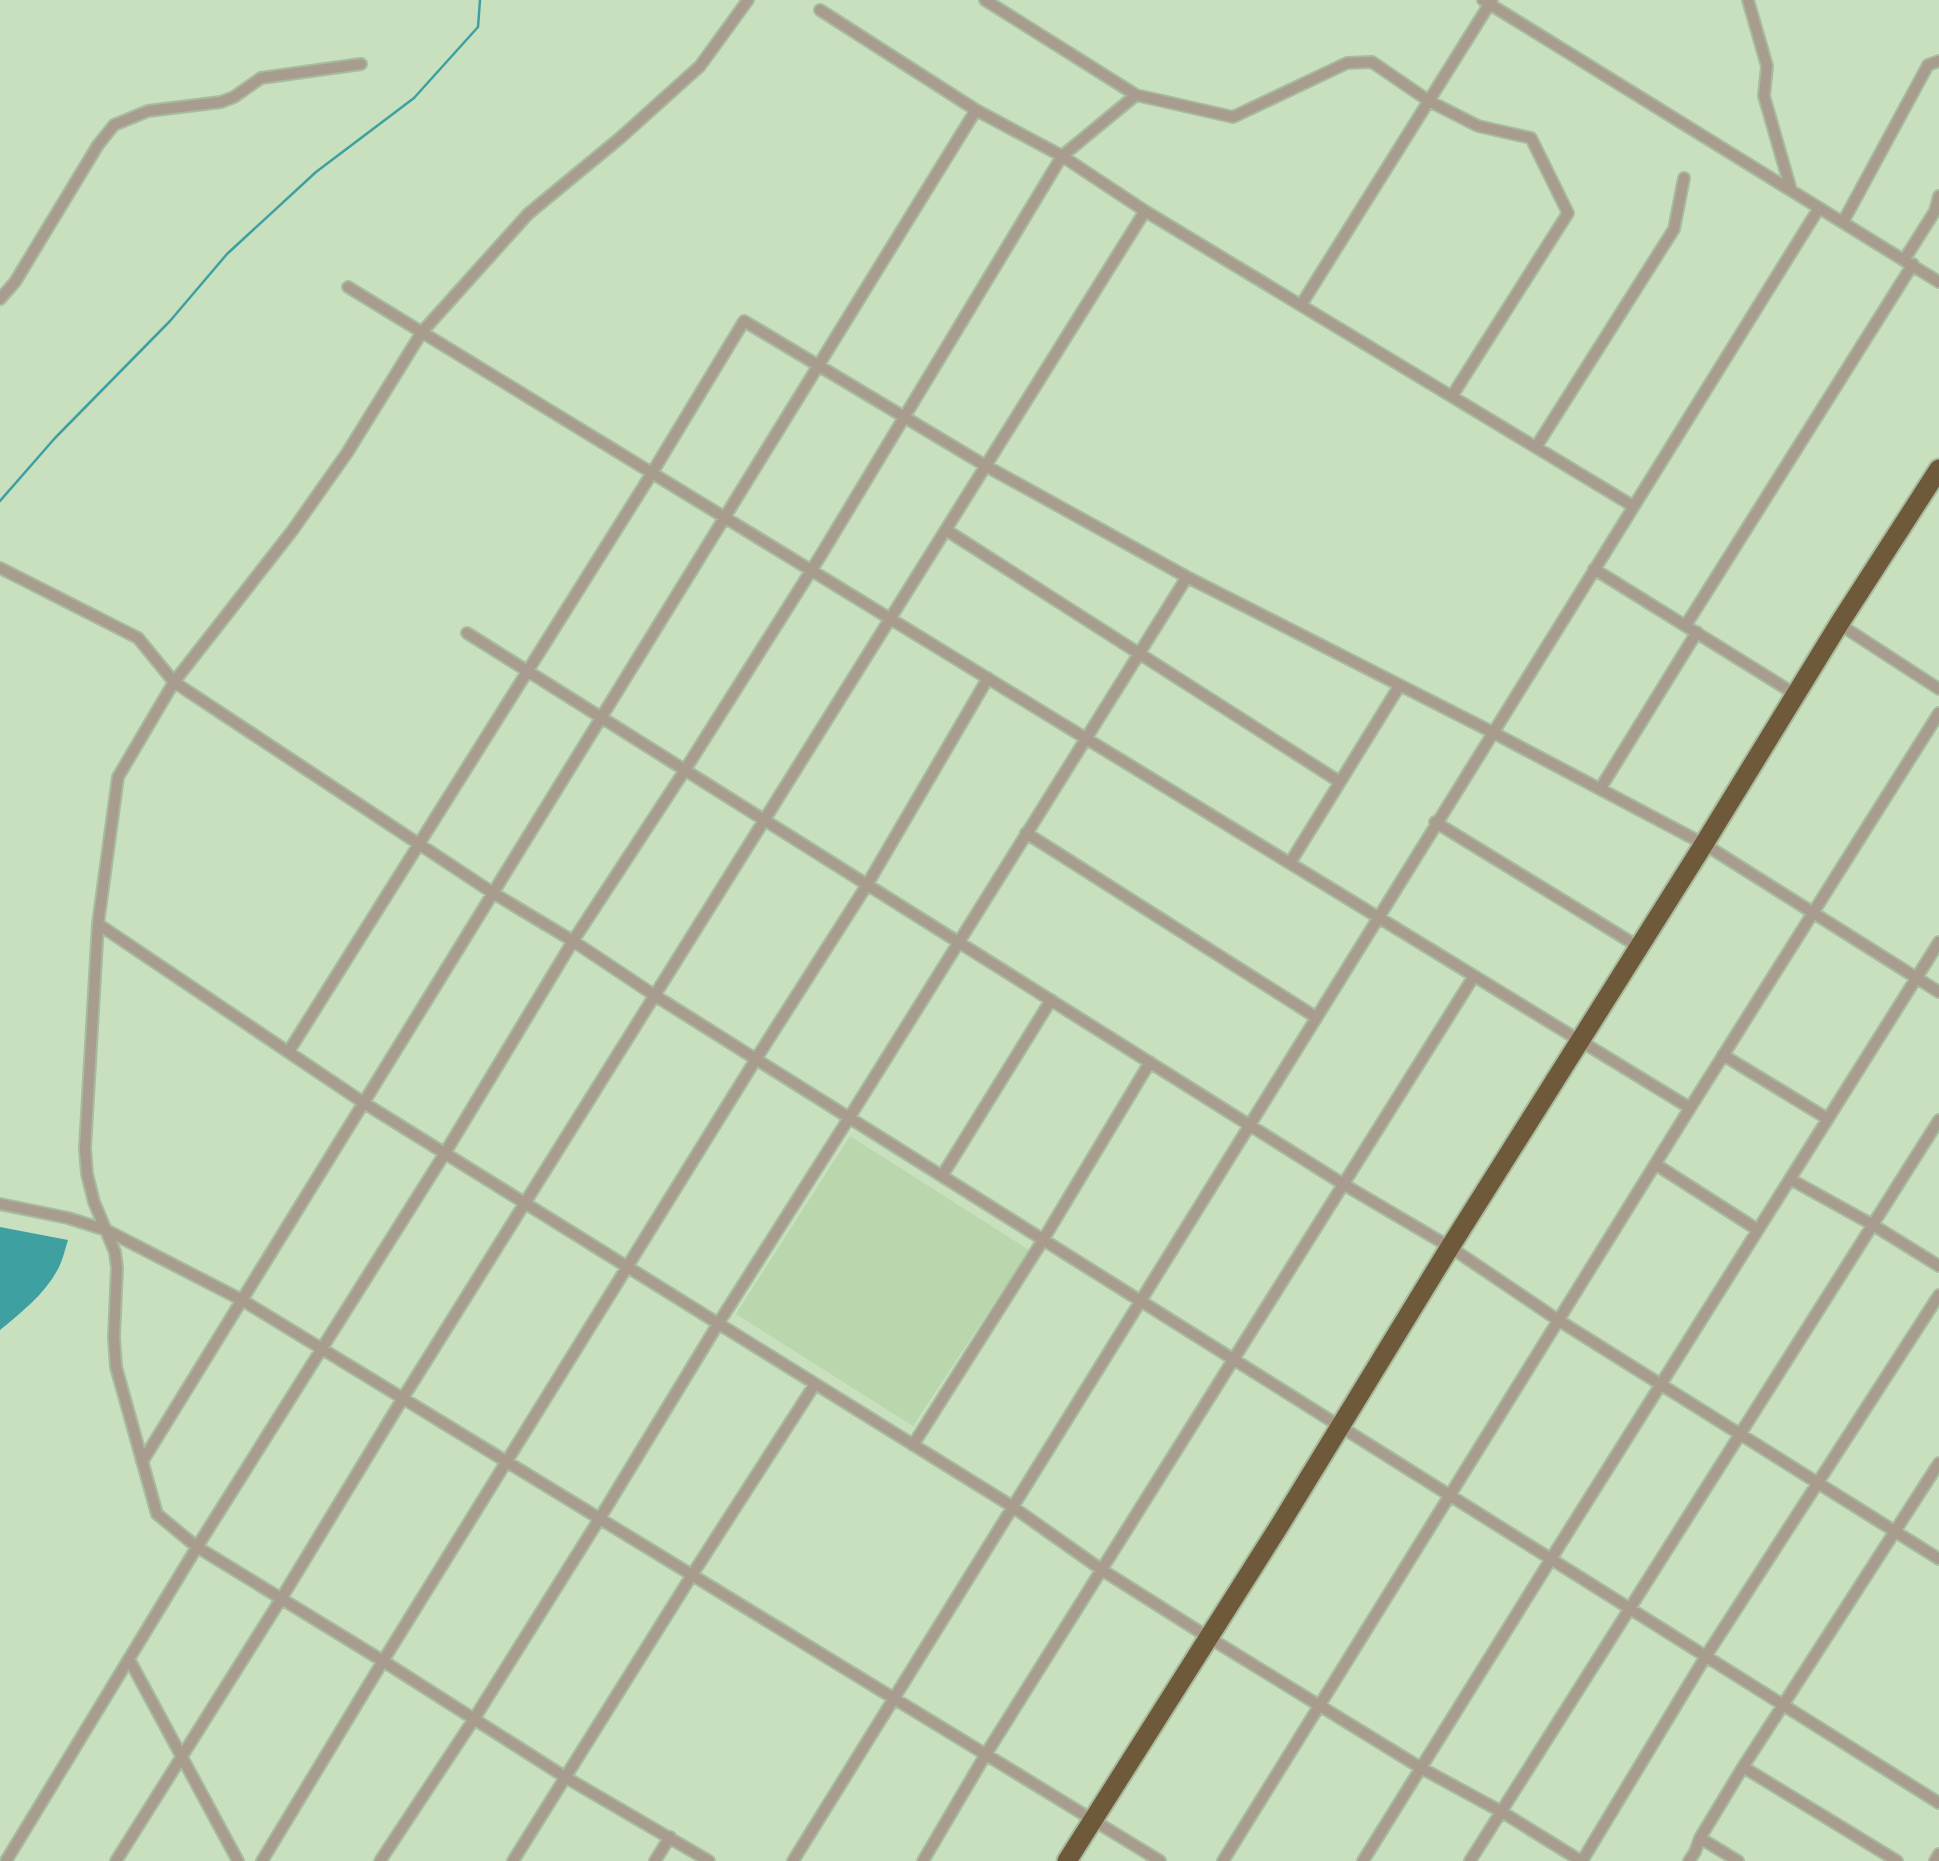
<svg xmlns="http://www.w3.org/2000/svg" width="1939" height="1861" viewBox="0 0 1939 1861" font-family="Overpass,sans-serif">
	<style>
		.built { fill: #bad6ad }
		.water { fill: #3ea0a1 }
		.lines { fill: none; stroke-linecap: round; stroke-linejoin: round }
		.stream { stroke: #3ea0a1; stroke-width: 2.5 }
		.street-casing { stroke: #a7bb9e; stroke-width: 14 }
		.highway-casing { stroke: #a7bb9e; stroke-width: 23 }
		.street { stroke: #a79c8e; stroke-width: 10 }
		.highway { stroke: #6e593a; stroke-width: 19 }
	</style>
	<rect width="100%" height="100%" fill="#c8e0be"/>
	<!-- built -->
	<path class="built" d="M850,1136L1029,1250L913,1426L736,1314Z"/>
	<!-- water -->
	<path class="water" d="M0,1227L68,1240C65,1249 63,1259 59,1267C46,1293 22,1312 0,1330Z"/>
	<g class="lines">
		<!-- stream -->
		<path class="stream" d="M0,501L55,438L170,321L227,254L316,172L414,98L478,27L480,0"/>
		<defs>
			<path id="street" d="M985,0L1136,95
				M1483,0L1939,282
				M1748,0L1767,66L1764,96L1791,190
				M820,10L976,110L1062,156L1145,211L1633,506
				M1843,222L1928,65L1939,61
				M1904,260L1935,211L1939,196
				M348,287L1690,1108
				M0,299L15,282L98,145L114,125L148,111L221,102L234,97L261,78L361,64
				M1301,305L1492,0
				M1536,447L1674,229L1684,178
				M946,530L1340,782
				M0,568L138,638L174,682L493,893L573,941L654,995L1939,1803
				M1594,569L1795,694
				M1839,624L1939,689
				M1686,625L1913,264
				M467,633L1343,1184L1450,1247L1558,1320L1939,1559
				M1600,789L1697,632
				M1435,822L1639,947
				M1026,833L1314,1016
				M1290,863L1400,685
				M98,924L364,1103L1010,1505L1102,1570L1208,1637L1421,1768L1502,1812L1581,1861
				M289,1051L652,473L744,321L986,466L1187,577L1492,732L1704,844L1939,992
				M1723,1055L1828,1119
				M1655,1164L1758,1230
				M942,1176L1051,1000
				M1790,1179L1873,1225L1939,1266
				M0,1204L68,1218L106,1230L242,1300L1160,1861
				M913,1445L1043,1240L1150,1062
				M142,1462L976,110
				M129,1659L238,1861
				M1743,1767L1897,1861
				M1700,1838L1738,1861
				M6,1861L197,1547L445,1153L573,941L685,770L821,555L1062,156L1136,95L1233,117L1347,63L1372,62L1429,101L1478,126L1531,138L1568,213L1452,396
				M116,1861L281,1599L403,1398L1145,211
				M262,1861L383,1661L756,1059L867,885L988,678
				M380,1861L474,1719L600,1518L718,1324L849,1118L1187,577
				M513,1861L692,1575L815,1384
				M655,1861L670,1837
				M709,1861L565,1777L383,1661L197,1547L157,1514L116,1367L114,1337L117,1268L115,1252L94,1202L87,1174L85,1148L98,924L118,777L174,682L292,531L347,453L422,332L528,214L620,138L700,66L748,0
				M793,1861C1131,1307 1476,758 1819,208
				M923,1861L986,1754L1474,976
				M1223,1861L1690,1108L1939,713
				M1363,1861L1551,1559L1939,942
				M1470,1861L1939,1120
				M1582,1861L1706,1656L1939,1295
				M1689,1861L1695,1852L1700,1838L1743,1767L1939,1463
				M1935,1861L1939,1854"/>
			<path id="highway" d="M1067,1861L1278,1528L1450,1247L1704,844L1839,624L1939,469"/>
		</defs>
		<!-- street casing -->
		<use href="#street" class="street-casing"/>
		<!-- highway casing -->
		<use href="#highway" class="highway-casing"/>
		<!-- street -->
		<use href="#street" class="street"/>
		<!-- highway -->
		<use href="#highway" class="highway"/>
	</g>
</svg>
